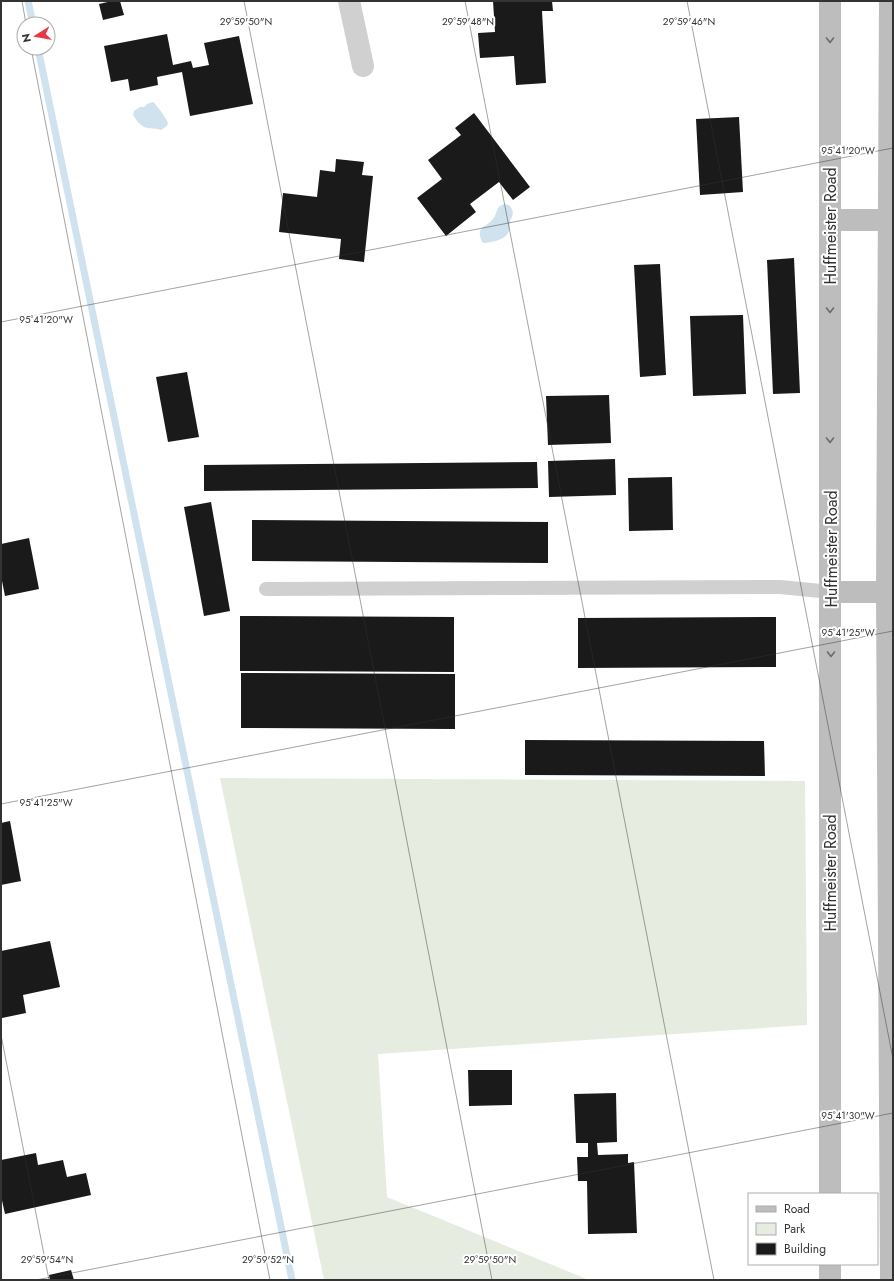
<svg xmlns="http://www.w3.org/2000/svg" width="894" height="1281" viewBox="0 0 894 1281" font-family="Jost,sans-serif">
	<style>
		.green { fill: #e6ecdf }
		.water { fill: #cfe2ee }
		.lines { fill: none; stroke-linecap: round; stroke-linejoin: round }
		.stream { stroke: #cfe2ee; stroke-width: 7 }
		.building { fill: #1a1a1a }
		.lane { stroke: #d0d0d0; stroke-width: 14 }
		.street { stroke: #d0d0d0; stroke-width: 22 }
		.secondary { stroke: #bdbdbd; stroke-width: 22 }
		.oneway { stroke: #6a6a6a }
		.ticks { fill: none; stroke: #333; stroke-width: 1; stroke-opacity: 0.45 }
		.labels { text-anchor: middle; stroke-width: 4; stroke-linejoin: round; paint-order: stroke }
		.street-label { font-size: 16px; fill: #333; stroke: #fff }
		.ticks-label { font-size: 10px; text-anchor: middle; fill: #333; stroke: #fff; stroke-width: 4; stroke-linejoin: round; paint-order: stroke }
	</style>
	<rect width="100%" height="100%" fill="#fff"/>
	<!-- green -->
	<path class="green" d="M220,778L805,781L807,1025L378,1054L387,1197L589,1280H324Z"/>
	<!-- water -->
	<path class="water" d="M153,102C156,104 167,119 168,123L167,126L161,130C156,128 153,129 148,128C141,127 137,121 133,115L134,111L140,107H144L147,104Z
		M504,204L509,205C515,212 513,214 510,221C509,225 510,228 509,231C506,240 493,242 484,243L482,242C475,226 486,228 493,219C498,213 495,207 504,204Z"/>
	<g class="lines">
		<!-- stream -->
		<path class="stream" d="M28,1L33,24
			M38,48L292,1280"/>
	</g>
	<!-- building -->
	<path class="building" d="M112,1H120L124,15L103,20L99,4Z
		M493,1H552L553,11H542L546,83L516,85L514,56L480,58L478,33L495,32Z
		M167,34L173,65L191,61L193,68L209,65L204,43L239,36L253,104L190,116L182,72L157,77L158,85L130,91L128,79L111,82L104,46Z
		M474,113L530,187L513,200L499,182L470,204L476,212L446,236L417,198L442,179L428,160L461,135L455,128Z
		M739,117L743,192L700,195L696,119Z
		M336,159L364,162L362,175L373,176L364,262L339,259L341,239L279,232L283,193L317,197L320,170L335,172Z
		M794,258L800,393L773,394L767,260Z
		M660,264L666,375L640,377L634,265Z
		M743,315L746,394L693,396L690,316Z
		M187,372L199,437L168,442L156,377Z
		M609,395L611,443L548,445L546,396Z
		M615,459L616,495L549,497L548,461Z
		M537,462L538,488L204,491V465Z
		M672,477L673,530L629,531L628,478Z
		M211,502L230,611L204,616L184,507Z
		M252,520L548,522V563L252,561Z
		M29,538L39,589L5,596L1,576V544Z
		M240,616L454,617V672L240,671Z
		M776,617V667L578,668V618Z
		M241,673L455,674V729L241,728Z
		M525,740L764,741L765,776L525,775Z
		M10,821L21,881L1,885V823Z
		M50,941L60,987L23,995L26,1013L2,1018L1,1012V951Z
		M468,1070H512V1105L469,1106Z
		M616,1093L617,1142L597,1143L598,1155L628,1154V1163L634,1162L637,1233L588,1234L587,1181H578L577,1157H588V1143H576L574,1094Z
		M36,1153L38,1165L63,1160L67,1177L86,1173L91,1195L5,1214L1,1196V1160Z
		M71,1270L74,1280H50L49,1275Z"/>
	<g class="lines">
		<!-- lane -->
		<path class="lane" d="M266,589L780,587L831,592"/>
		<!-- street -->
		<path class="street" d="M349,1L363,66"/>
		<!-- secondary -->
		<path class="secondary" d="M830,1V1194
			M890,1L887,592L891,1280
			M830,220H889
			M831,592H887
			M830,1280V1264"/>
	</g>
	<!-- one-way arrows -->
	<defs><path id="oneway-chevron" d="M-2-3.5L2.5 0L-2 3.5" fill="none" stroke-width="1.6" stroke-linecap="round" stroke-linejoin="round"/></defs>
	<g class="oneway">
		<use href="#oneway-chevron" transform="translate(830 40) rotate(90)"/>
		<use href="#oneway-chevron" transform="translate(830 310) rotate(90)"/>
		<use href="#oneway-chevron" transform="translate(830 440) rotate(90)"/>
		<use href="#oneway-chevron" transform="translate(831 654) rotate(90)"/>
	</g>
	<!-- ticks -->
	<path class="ticks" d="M22,1L26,24M244,1L492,1280M465,1L714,1280M687,1L893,1059M31,48L270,1280M1,322L893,148M1,804L893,631M1,1035L49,1280M36,1280L893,1113"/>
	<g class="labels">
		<!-- street labels -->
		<g class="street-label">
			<text transform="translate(830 226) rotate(-90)" y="6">Huffmeister Road</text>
			<text transform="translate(831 549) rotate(-90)" y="6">Huffmeister Road</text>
			<text transform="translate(830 873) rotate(-90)" y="6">Huffmeister Road</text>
		</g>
	</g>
	<g class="ticks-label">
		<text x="246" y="25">29°59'50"N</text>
		<text x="468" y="25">29°59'48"N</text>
		<text x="689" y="25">29°59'46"N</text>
		<text x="848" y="154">95°41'20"W</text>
		<text x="46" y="323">95°41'20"W</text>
		<text x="848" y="636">95°41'25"W</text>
		<text x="46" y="806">95°41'25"W</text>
		<text x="848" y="1119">95°41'30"W</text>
		<text x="47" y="1263">29°59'54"N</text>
		<text x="268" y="1263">29°59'52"N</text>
		<text x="490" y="1263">29°59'50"N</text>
	</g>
	<!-- border -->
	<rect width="894" height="1281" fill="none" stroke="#333333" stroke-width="4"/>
	<!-- legend -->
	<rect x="748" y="1193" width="130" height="72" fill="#ffffff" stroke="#adadad"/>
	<rect x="756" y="1206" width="20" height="6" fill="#bdbdbd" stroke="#adadad"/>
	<text x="784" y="1213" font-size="12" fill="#333333">Road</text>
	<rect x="756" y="1223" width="20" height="12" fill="#e6ecdf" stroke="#adadad"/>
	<text x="784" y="1233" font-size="12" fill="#333333">Park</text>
	<rect x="756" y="1243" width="20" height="12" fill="#1a1a1a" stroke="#adadad"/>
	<text x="784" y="1253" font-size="12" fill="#333333">Building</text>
	<!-- north arrow -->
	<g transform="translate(36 36) rotate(259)"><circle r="19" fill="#ffffff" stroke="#adadad"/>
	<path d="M0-3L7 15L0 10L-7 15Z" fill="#e63946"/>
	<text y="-6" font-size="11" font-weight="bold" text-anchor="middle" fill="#333333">N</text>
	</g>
</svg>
